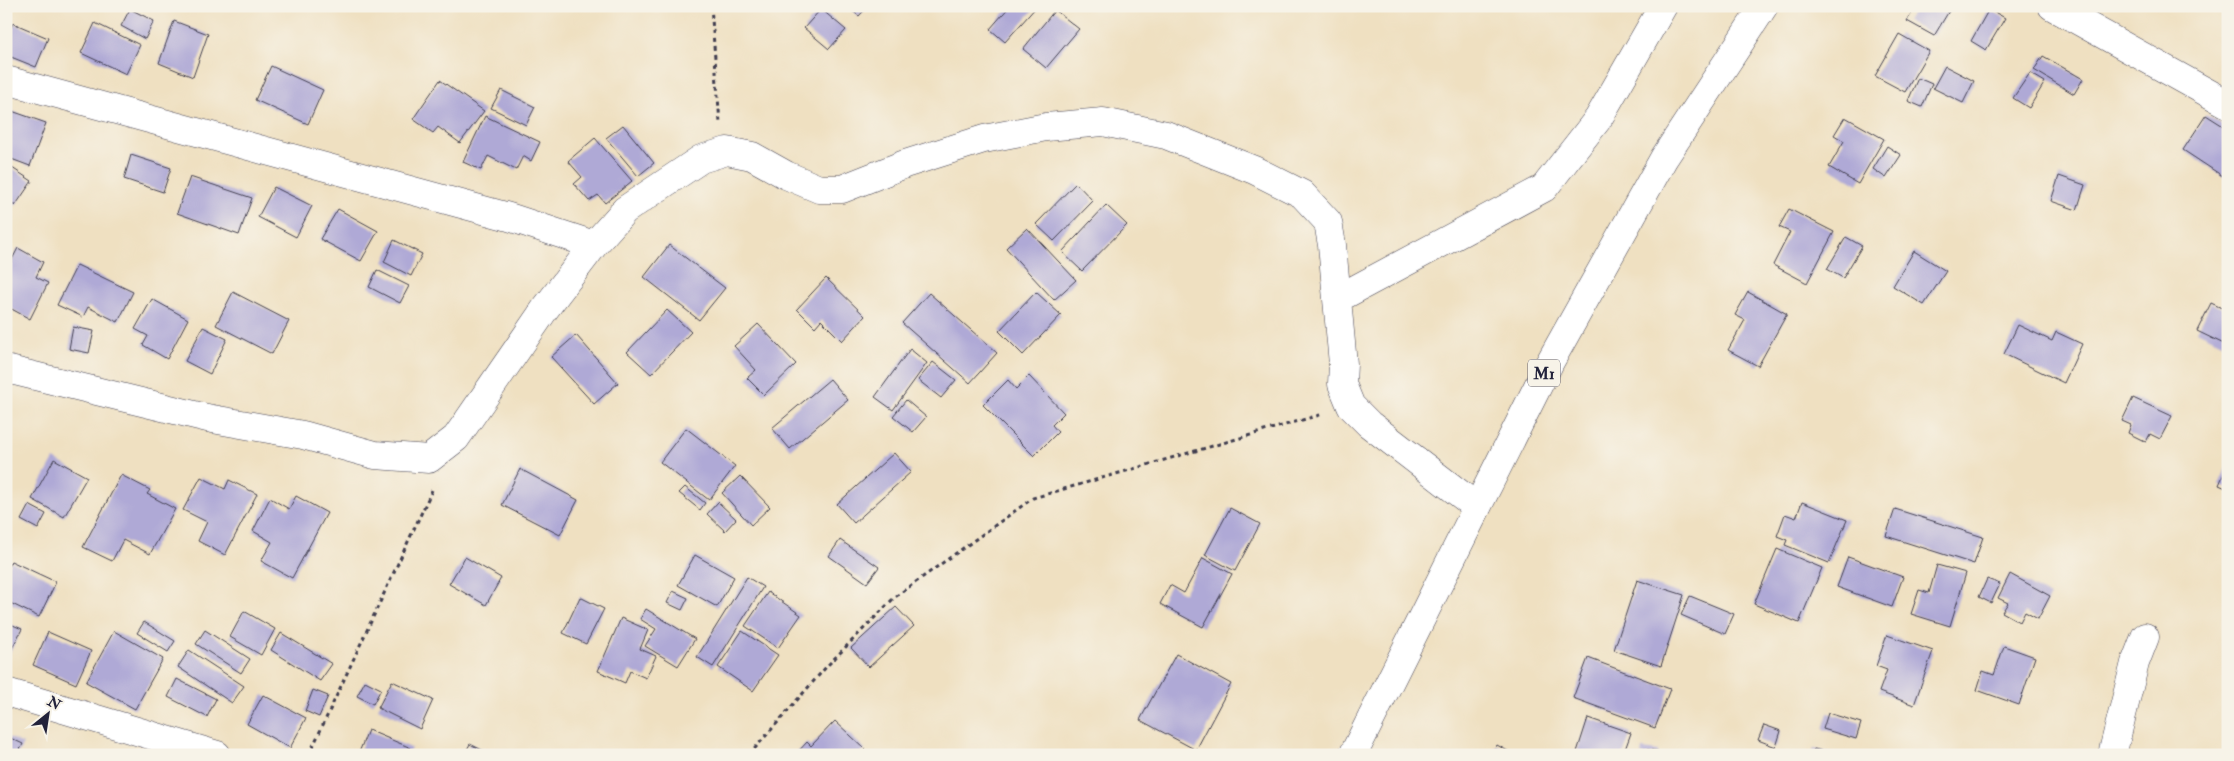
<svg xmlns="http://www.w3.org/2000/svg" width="2234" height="761" viewBox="0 0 2234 761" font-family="'IM FELL Double Pica',serif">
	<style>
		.building { fill: #afa9d6 }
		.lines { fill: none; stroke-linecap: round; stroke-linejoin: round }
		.minor-casing { stroke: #413e4f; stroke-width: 29 }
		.trunk-casing { stroke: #413e4f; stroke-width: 29 }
		.path { stroke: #413e4f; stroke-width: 3; stroke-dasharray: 4 4; stroke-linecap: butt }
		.minor { stroke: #fff; stroke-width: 28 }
		.trunk { stroke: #fff; stroke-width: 28 }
		.labels { text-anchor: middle; stroke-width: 4; stroke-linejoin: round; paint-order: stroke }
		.shield { fill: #f7f3e8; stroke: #62616f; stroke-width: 1 }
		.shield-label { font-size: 16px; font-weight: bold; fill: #22223b }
	</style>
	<rect width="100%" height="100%" fill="#f7f3e8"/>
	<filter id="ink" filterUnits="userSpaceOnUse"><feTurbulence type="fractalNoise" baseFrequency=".02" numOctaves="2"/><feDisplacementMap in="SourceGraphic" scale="10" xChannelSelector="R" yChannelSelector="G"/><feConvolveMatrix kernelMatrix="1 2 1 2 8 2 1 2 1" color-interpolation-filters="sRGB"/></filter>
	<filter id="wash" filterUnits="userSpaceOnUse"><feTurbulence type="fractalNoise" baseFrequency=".0096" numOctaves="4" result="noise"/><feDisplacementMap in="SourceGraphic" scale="20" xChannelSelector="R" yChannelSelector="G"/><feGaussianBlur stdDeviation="1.12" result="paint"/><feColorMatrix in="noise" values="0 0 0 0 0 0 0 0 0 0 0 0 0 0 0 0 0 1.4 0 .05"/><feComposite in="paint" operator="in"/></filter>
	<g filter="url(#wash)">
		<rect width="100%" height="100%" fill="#efe0c1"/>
		<g id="blocks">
			<!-- building -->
			<path class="building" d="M846,6H868L859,16Z
				M1010,6H1037L1005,42L990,29Z
				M1916,6H1952L1934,36L1907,21Z
				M130,9L154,21L145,39L121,26Z
				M821,9L846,30L829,49L804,28Z
				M1989,9L2005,18L1986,50L1971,41Z
				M1055,10L1079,29L1046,68L1023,49Z
				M174,21L208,34L193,77L159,63Z
				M13,23L48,38L36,67L6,55V37Z
				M95,23L140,45L126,74L81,53Z
				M1899,34L1929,51L1905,92L1875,76Z
				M2043,56L2083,79L2074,94L2034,70Z
				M271,66L323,90L308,124L255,100Z
				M1945,66L1974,81L1963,103L1933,88Z
				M2030,73L2045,82L2029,108L2013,98Z
				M1918,78L1932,84L1922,107L1908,101Z
				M440,80L484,111L460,143L438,127L433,133L413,119Z
				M501,90L535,107L526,125L491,108Z
				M6,109L46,123L30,166L6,157Z
				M2206,115L2228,129L2227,179L2183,150Z
				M485,116L540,142L531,161L523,156L516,170L488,156L481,170L463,162Z
				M1845,117L1884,139L1858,184L1829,167L1844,141L1834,135Z
				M623,125L654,163L638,176L606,138Z
				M595,138L632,181L605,203L598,195L589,201L574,184L582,177L568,161Z
				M1887,146L1901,155L1886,178L1873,169Z
				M131,155L171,168L163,192L124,179Z
				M6,164L32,181L15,206L6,200Z
				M2059,176L2085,185L2077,210L2051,201Z
				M190,177L252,198L239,235L177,213Z
				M1076,183L1093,201L1054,241L1036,224Z
				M274,187L312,206L296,237L258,217Z
				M1106,205L1127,225L1082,271L1062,252Z
				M338,209L378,231L361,261L320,239Z
				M1789,209L1834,232L1807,283L1773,265L1790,232L1779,227Z
				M1027,228L1076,280L1054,300L1006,248Z
				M1846,237L1862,246L1843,278L1827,269Z
				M394,240L422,254L411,276L384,262Z
				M669,245L725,288L699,320L644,277Z
				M18,248L43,262L36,277L48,283L30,319L6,306V271Z
				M1914,251L1946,271L1924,305L1893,286Z
				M77,265L133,292L118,322L88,307L83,317L57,305Z
				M377,270L409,286L400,303L369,287Z
				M826,278L865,316L842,341L821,320L815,327L797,309Z
				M233,292L289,321L272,354L216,325Z
				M1036,292L1061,315L1023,355L999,331Z
				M1748,292L1787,314L1758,366L1728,350L1745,320L1735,315Z
				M929,293L997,353L970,383L902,323Z
				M152,299L188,319L167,359L143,345L148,336L135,329Z
				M2211,303L2228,311V346L2197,331Z
				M667,310L691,332L651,374L627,352Z
				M758,324L796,364L764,395L747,378L756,370L734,346Z
				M2018,325L2052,341L2056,332L2082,344L2064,383L2004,354Z
				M73,327L94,331L89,353L69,349Z
				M203,327L227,339L210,374L185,361Z
				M576,335L618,383L594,404L551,357Z
				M910,349L927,363L893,410L875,397Z
				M933,362L956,380L941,398L918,380Z
				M1029,376L1064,413L1052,425L1058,432L1034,456L983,405L1008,380L1016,389Z
				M830,379L848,400L790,449L772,428Z
				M2133,398L2172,416L2160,439L2150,434L2146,442L2128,433L2131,425L2122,421Z
				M906,400L926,417L913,432L893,416Z
				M686,428L735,466L709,500L660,462Z
				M894,453L911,472L854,523L837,504Z
				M54,459L87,477L64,517L32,499Z
				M2228,464V489L2219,485Z
				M520,469L578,500L560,535L502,505Z
				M121,475L150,490L147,494L175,509L150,554L123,540L112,561L83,547Z
				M740,476L770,507L751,525L722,493Z
				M201,477L225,489L229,480L257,494L225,555L198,541L207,522L183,510Z
				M685,487L705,503L700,510L679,493Z
				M296,496L327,513L292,578L261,561L272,542L253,531L270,498L289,509Z
				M718,502L736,519L725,531L707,514Z
				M1802,502L1847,520L1829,563L1785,545L1787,540L1777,536L1785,514L1796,518Z
				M29,505L46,514L38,529L21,520Z
				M1230,508L1260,524L1235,571L1205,555Z
				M1895,509L1983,537L1974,564L1886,536Z
				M840,540L879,567L867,583L829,556Z
				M1777,549L1822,568L1799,623L1754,604Z
				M695,555L734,577L717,607L678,585Z
				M465,557L501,578L486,605L449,584Z
				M1848,557L1903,577L1892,607L1837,587Z
				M1203,558L1232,574L1203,627L1160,604L1170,585L1184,593Z
				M11,561L56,582L39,617L6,601V570Z
				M1937,565L1966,573L1950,626L1911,614L1919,590L1929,593Z
				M2010,574L2050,596L2038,619L2025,612L2020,622L2002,612L2008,603L1998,598Z
				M747,577L763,587L713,667L697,657Z
				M1987,579L2000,584L1991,603L1979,597Z
				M1637,580L1684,595L1661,666L1614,650Z
				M673,591L688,598L682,610L667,603Z
				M768,592L801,615L778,648L745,626Z
				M1690,596L1734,614L1725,634L1681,615Z
				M580,597L604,609L586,644L563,633Z
				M896,607L914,626L869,667L851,648Z
				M646,609L695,639L678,666L645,646L656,629L640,619Z
				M244,611L275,629L261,655L230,637Z
				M621,618L648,630L640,649L656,656L646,678L630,671L625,683L598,671Z
				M6,622L22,629L6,660Z
				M144,622L175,641L168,652L137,633Z
				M205,630L250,659L241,673L196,644Z
				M114,631L163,659L135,709L86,682Z
				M742,631L778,655L753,691L718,667Z
				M48,632L91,651L76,684L33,665Z
				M281,633L332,664L320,681L271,650Z
				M1887,635L1933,651L1914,705L1879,692L1887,670L1876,666Z
				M2004,646L2035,657L2019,705L1977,690L1983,671L1994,675Z
				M189,650L244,686L232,703L178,667Z
				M1176,654L1231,684L1196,750L1140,720Z
				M1588,658L1670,689L1655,728L1573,698Z
				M177,679L216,699L207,717L168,697Z
				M365,681L381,689L373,704L357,696Z
				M392,681L433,700L420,729L378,708Z
				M313,690L328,696L319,717L305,711Z
				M263,695L306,718L290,748L247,724Z
				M1828,713L1861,723L1856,739L1823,729Z
				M1588,718L1631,733L1623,755H1576Z
				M835,721L865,749L859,755H795L807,742L811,746Z
				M1764,725L1781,731L1776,747L1758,740Z
				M368,730L411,748L408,755H358Z
				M6,736L23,744L17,755H6Z
				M470,744L492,755H464Z
				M1497,745L1515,755H1491Z
				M1642,749L1658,751V755H1641Z
				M1814,749L1834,754V755H1812Z"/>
		</g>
	</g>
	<g filter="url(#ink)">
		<use href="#blocks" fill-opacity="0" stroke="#413e4f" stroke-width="1"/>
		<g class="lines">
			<defs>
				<path id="minor" d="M2052,6L2228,104
					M6,80L509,217L594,245
					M1337,299L1544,188L1598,119L1663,6
					M6,369L207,418L303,435L375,455L429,459L456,438L545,309L594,245L625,210L701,159L727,151L752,156L786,175L819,189H842L905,164L984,139L1046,127L1103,122L1166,135L1254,170L1302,194L1328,222L1332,245L1343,364L1342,384L1351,406L1369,424L1477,507
					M6,692L217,755
					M2112,755L2135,663L2145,637"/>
				<path id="trunk" d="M1353,755L1550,362L1664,158L1764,6"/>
			</defs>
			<!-- minor casing -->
			<use href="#minor" class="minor-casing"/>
			<!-- trunk casing -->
			<use href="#trunk" class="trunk-casing"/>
			<!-- path -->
			<path class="path" d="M711,6L720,123
				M309,755L433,488
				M749,755L827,666L895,597L1033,498L1323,414"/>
			<!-- minor -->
			<use href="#minor" class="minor"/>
			<!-- trunk -->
			<use href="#trunk" class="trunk"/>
		</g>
	</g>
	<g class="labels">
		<!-- shield labels -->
		<rect class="shield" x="1528" y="359.5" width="32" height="27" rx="4"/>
		<g class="shield-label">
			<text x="1544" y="379">M1</text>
		</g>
	</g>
	<!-- margin -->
	<rect width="2234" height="761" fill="none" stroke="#f7f3e8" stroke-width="25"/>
	<!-- north arrow -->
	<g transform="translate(48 714) rotate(30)" stroke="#f7f3e8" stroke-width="4" paint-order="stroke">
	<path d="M0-4L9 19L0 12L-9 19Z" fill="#22223b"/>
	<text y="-8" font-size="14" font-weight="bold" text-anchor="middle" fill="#22223b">N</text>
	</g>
</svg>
